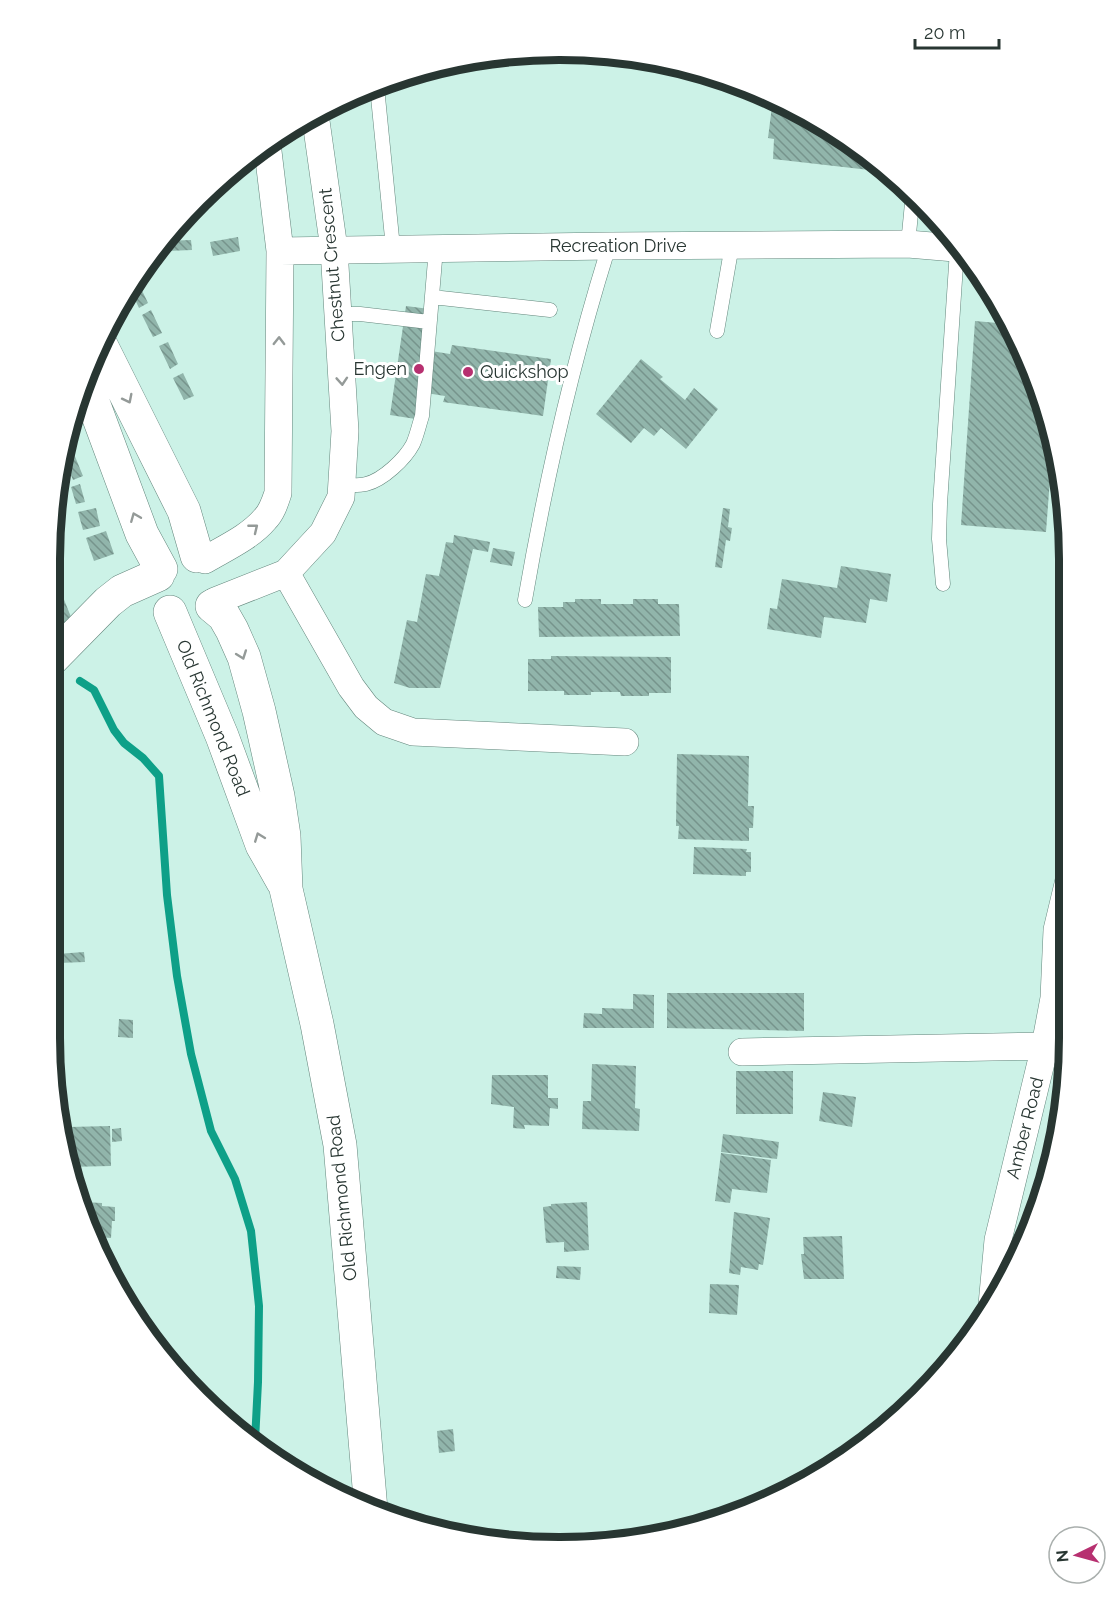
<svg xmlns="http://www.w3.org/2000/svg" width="1119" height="1597" viewBox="0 0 1119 1597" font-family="Raleway,sans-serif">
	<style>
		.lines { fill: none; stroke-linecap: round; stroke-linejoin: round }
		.stream { stroke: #0ea088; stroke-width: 8 }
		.building { fill: url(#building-back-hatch) }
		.lane-casing { stroke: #63867c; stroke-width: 15 }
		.street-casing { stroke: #63867c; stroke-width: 28 }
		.secondary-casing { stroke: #63867c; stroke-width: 34 }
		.lane { stroke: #fff; stroke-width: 14 }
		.street { stroke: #fff; stroke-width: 27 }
		.secondary { stroke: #fff; stroke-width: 33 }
		.oneway { stroke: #949a98 }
		.poi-dot { fill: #b73070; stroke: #fff; stroke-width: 2 }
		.labels { text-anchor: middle; stroke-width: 6; stroke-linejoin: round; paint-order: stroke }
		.street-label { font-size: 18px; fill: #283632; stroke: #fff }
		.poi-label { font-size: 18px; fill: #283632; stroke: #fff; text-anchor: end }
		.rim { fill: none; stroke: #283632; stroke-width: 8 }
	</style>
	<defs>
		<pattern id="building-back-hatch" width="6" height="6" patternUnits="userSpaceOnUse" patternTransform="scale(1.5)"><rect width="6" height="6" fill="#91b5ab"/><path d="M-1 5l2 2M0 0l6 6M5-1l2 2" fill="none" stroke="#76948c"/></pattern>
	</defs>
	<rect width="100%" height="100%" fill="#ccf2e7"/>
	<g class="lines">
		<!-- stream -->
		<path class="stream" d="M50,628L53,645
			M80,681L94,690L114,730L124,743L143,758L159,776L167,895L177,976L191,1054L211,1131L235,1179L251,1231L259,1306L258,1382L255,1441"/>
	</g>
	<!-- building -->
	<path class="building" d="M773,98L843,136L887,172L773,159L774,139L768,138Z
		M238,237L240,251L213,256L210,242Z
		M191,240L192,250L167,251L166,241Z
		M137,280L148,303L139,308L130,289Z
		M406,306L437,310L431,351L450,354L452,345L551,359L543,416L443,402L445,396L426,393L422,420L390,415Z
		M151,310L162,333L153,337L142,315Z
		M975,321L1009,324L1017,334L1053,439L1046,532L961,525Z
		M168,342L178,364L170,369L159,346Z
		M641,359L663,377L660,379L685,400L694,388L718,409L686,449L661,428L654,436L644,428L631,443L596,414Z
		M183,373L194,396L184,400L173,378Z
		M74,454L83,476L73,480L64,458Z
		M80,484L85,502L76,504L71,487Z
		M96,508L100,526L83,530L78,512Z
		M723,508L730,509L728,527L732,528L730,541L726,540L722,568L715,567Z
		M106,531L114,554L94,561L86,538Z
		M454,535L490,542L488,552L473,549L440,688H410L394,683L407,620L417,622L426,574L439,576L446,542L453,543Z
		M51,539L56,558L50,560V559Z
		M493,548L515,552L512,566L490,562Z
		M841,566L891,574L887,602L870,599L866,623L824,617L821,638L767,629L770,608L777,609L782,579L837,588Z
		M63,597L73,622L62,627L53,601Z
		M575,599H601V604H633V599H658V604H679L680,636L539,637L538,607H563V602H575Z
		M551,656L671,657V693H649V696H621L620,692H591V695H564V691H528V659H551Z
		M677,754L749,756L748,806H754L753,828H749V841L678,839L679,826H676Z
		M694,847L747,849L746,852H751V872H746V876L693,874Z
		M84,952L85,962L58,963L57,954Z
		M667,993H804V1031L667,1028Z
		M633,994L654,995V1028H583L584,1013L602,1014V1008L633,1009Z
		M119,1019L133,1020V1038L118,1037Z
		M592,1064L636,1066L635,1108L640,1109L639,1131L582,1129L583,1101H591Z
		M736,1071H793V1114H736Z
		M492,1075H548V1098H558V1109L550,1108L549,1126L524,1125L525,1129L513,1128L514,1107L491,1104Z
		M823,1092L856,1097L852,1127L819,1121Z
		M60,1119H69V1127L110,1126L111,1166L67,1167Z
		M121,1128L122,1141L112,1142V1129Z
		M723,1134L779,1142L777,1159L721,1152Z
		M721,1153L771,1160L767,1193L732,1189L730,1203L715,1201Z
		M82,1202L102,1203V1206L115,1207V1221H112L111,1238L98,1237Z
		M587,1202L589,1250L564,1252V1242L546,1243L543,1207L551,1206V1204Z
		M734,1212L770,1218L763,1265L759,1264L758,1270L741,1267L740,1275L729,1273Z
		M842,1236L844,1279H804L801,1254H804L803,1237Z
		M557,1266L581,1267L580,1280L556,1278Z
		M710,1284L739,1285L737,1315L709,1313Z
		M453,1429L455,1451L439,1453L437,1431Z"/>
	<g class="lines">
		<defs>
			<path id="lane" d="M378,97L393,248
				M908,244L913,193
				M432,297L550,310
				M338,314H360L429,322
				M717,331L732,245
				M342,485C350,485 358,486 366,484C383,480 405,459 413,444C417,435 419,425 422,416L436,248
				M943,584L939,539L940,504L957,250
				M525,600C546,478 572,364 609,246"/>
			<path id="street" d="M280,251L609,246L908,244L955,248
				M205,560C225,548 250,537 265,519C272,512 275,502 278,493L280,251L267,143
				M286,573L351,687L366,707L384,722L413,732L625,742
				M215,601L286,573L323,533L341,497L345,431L334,249L315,114
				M742,1052L1045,1046
				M992,1305L998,1240L1045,1046L1054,998L1057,930L1069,880"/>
			<path id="secondary" d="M102,347L184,511L197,556
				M87,386L142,534L161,569
				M212,606L224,616L232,630L244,657L259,711L278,796L284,836L286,889L317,1024L340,1145L371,1510
				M170,612L222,736L262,845L283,882
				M50,661L108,602L122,591L158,575"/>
		</defs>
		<!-- lane casing -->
		<use href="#lane" class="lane-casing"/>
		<!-- street casing -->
		<use href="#street" class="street-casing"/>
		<!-- secondary casing -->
		<use href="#secondary" class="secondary-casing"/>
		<!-- lane -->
		<use href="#lane" class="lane"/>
		<!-- street -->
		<use href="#street" class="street"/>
		<!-- secondary -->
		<use href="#secondary" class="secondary"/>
	</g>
	<!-- one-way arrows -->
	<defs><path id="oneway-chevron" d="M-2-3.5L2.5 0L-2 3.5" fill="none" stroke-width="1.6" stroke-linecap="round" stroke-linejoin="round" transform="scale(1.5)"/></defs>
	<g class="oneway">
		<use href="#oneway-chevron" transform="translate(279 341) rotate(-89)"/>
		<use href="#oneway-chevron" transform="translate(342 381) rotate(86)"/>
		<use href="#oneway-chevron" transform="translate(128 399) rotate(63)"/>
		<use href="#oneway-chevron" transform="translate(135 517) rotate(-112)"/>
		<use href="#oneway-chevron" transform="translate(254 528) rotate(-39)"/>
		<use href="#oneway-chevron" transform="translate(242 655) rotate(70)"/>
		<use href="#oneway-chevron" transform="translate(259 837) rotate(-111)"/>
	</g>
	<!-- markers -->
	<g class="poi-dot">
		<circle cx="419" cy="369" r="6"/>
		<circle cx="468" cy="372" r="6"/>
	</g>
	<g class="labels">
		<!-- street labels -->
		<g class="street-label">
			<text x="618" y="252">Recreation Drive</text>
			<text transform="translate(332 265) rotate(-95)" y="6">Chestnut Crescent</text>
			<text transform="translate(213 718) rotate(68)" y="6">Old Richmond Road</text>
			<text transform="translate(1025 1128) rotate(-76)" y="6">Amber Road</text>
			<text transform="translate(342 1198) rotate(-96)" y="6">Old Richmond Road</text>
		</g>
		<!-- poi labels -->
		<g class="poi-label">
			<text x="407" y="375">Engen</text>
			<text x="480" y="378" text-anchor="start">Quickshop</text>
		</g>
	</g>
	<!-- crop -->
	<path d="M0 0H1119V1597H0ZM559 60H560A499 499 0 0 1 1059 559V1038A499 499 0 0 1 560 1537H559A499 499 0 0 1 60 1038V559A499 499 0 0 1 559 60Z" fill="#fff" fill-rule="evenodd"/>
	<path class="rim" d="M559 60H560A499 499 0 0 1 1059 559V1038A499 499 0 0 1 560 1537H559A499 499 0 0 1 60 1038V559A499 499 0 0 1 559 60Z"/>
	<!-- north arrow -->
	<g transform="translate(1077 1555) rotate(265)"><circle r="28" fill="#ffffff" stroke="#a9afad" stroke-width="1.5"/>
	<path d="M0-4.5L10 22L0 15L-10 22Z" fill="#b73070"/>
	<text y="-9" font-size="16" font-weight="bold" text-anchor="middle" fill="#283632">N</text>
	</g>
	<!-- scale -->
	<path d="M915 39v9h84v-9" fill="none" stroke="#283632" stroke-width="3"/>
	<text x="924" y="39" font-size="18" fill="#283632" stroke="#ffffff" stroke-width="4.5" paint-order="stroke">20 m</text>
</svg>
